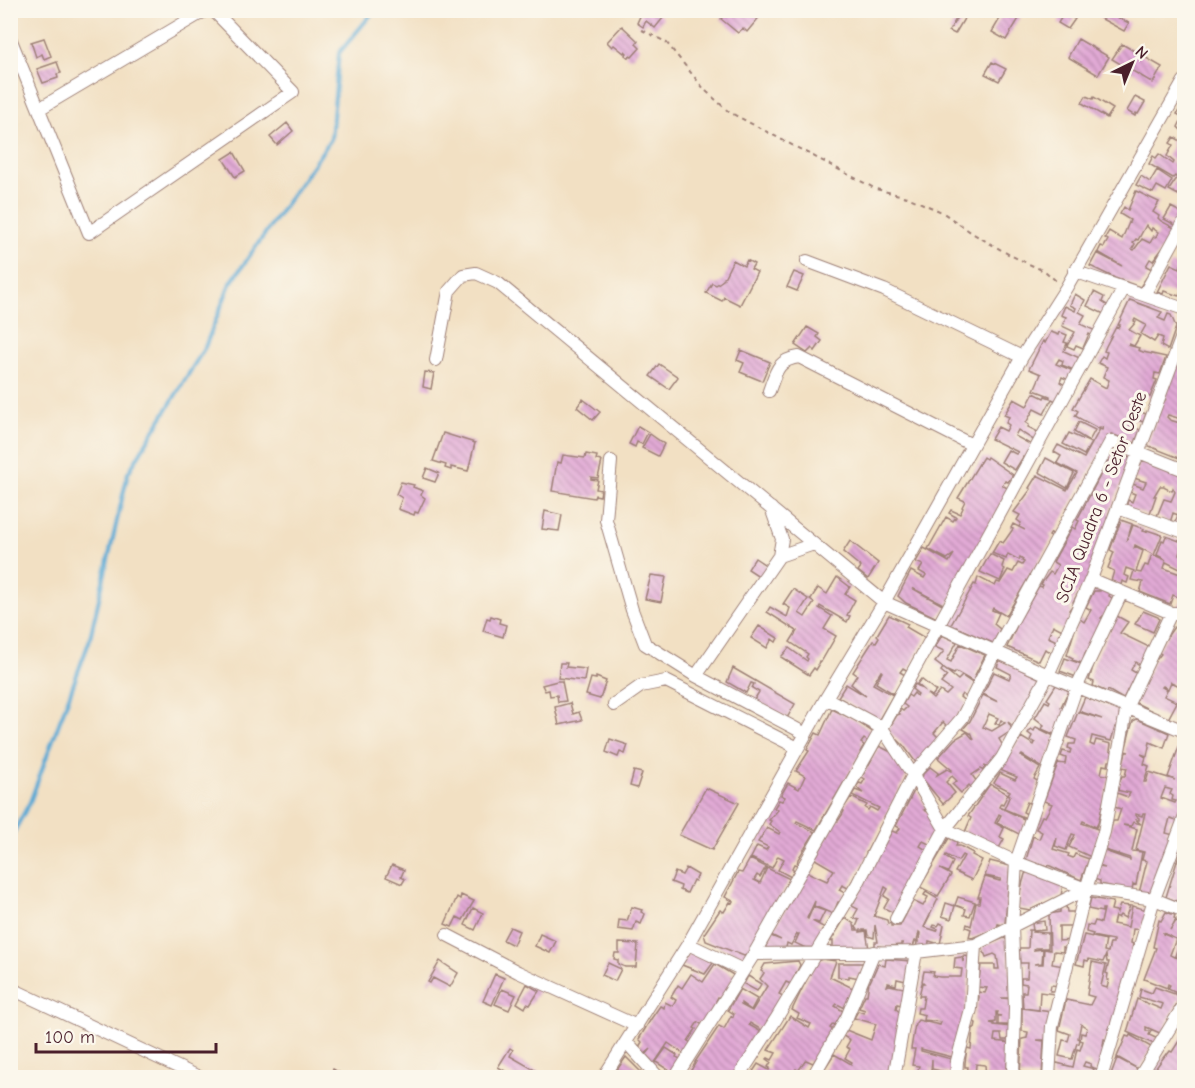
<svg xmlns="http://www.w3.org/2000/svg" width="1195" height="1088" viewBox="0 0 1195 1088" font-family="'Comic Neue',sans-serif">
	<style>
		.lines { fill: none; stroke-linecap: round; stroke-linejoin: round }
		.stream { stroke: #59a9d4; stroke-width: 4 }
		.building { fill: url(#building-back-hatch); fill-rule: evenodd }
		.minor-casing { stroke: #9e8077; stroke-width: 14 }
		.path { stroke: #9e8077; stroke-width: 2; stroke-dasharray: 4.5 4.5; stroke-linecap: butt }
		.minor { stroke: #fff; stroke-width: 12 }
		.labels { text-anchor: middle; stroke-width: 6; stroke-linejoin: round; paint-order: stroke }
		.street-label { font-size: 18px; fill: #4a1f2b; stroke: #fbf7ec }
	</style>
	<defs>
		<pattern id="building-back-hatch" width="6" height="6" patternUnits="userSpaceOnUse" patternTransform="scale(1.5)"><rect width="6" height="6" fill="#e2aad6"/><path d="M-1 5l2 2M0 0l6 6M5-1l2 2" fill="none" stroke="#b98aae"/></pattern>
	</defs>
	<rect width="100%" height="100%" fill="#fbf7ec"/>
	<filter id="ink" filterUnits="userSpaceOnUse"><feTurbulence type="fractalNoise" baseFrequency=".0167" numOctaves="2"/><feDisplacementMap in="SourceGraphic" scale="12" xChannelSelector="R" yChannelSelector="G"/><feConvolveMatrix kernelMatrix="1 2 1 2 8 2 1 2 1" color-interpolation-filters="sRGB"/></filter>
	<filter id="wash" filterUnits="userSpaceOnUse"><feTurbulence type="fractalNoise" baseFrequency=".008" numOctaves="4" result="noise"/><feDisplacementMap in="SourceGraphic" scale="24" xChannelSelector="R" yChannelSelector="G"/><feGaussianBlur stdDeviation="1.35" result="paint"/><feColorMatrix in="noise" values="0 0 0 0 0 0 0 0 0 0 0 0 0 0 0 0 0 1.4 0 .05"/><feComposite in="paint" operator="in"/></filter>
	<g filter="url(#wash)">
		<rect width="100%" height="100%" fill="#f2e0c3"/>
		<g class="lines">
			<!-- stream -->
			<path class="stream" d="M10,839L30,802L89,642L128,473L205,347L230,284L331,139L339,53L375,10"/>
		</g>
		<g id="blocks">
			<!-- building -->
			<path class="building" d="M639,10H654L663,18L655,28L646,21L643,27L637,23L641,14L637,12Z
				M728,10H738L742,14L744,10H756L761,15L747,32L743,28L738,33L721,19Z
				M1005,10L1023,12L1006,40L992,32Z
				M1105,11L1129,23L1124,31L1100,18Z
				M1064,13L1075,19L1068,29L1058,23Z
				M959,14L965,17L955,34L949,31Z
				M622,26L638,41L636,44L640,48L632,57L630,56L629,58L625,55L627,53L625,51L624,53L614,45L612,47L607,42Z
				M44,38L51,56L44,59L42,54L36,57L31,42Z
				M1078,39L1109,57L1098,75L1068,57Z
				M1122,44L1162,67L1153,83L1112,59Z
				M57,62L61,73L57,74L58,78L43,83L37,69Z
				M992,62L1006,69L999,81L985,74Z
				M1086,96L1093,99L1094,97L1113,109L1107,118L1082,103Z
				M1135,97L1145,102L1138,114L1136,113L1135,116L1127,111Z
				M1184,102V133L1178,127L1183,117L1177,114Z
				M287,123L293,131L277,145L270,137Z
				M1174,137L1184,143V158L1182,162L1184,166H1181L1184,167V188L1180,196L1169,190L1177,178L1175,176L1173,178L1149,164L1153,156L1156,158L1159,154L1173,164L1174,162L1167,156L1173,145L1170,143Z
				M234,152L245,171L235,177L223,159Z
				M1157,170L1172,180L1166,191L1157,186L1153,193L1136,185L1141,176L1150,182Z
				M1136,191L1159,202L1153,212L1159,216L1158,218L1161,221L1176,229L1164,249H1162L1153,261L1150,259L1146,266L1152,269L1140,287L1115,278L1090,266L1097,253L1122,266L1098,252L1101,246L1104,247L1108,240L1105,238L1109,231L1122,239L1130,220L1120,214L1124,207L1128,210ZM1146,225L1151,231L1152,228L1158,232L1156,237L1154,236L1150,243L1142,239L1134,250L1132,249L1135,244L1133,243L1136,239L1138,240Z
				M1171,207L1184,214L1177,226L1164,219Z
				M733,260L744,266L747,260L754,264L751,269L757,272L740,305L724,297L722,301L706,293L712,283L716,285L723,280Z
				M1182,263L1184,264V291L1182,290L1179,296L1164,291L1163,294L1157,292L1171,264L1180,268Z
				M794,272L804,276L797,291L787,287Z
				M1094,292L1104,297L1102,302L1110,307L1106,315L1087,306Z
				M1075,294L1085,300L1079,312L1085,315L1080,324L1098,332L1095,337L1089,334L1083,348L1076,345L1074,349L1067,346L1075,332L1062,326L1066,317L1061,315L1065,306L1075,311L1076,308L1070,305Z
				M1130,300L1162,312L1158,318L1165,321L1168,314L1171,315L1176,327L1168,350L1161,346L1163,338L1158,336L1154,342L1141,334L1146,325L1135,319L1134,321L1136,322L1129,330L1140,336L1134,346L1129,344L1128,345L1139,348L1138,350L1143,352L1166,357L1160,374L1155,373L1154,379L1157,380L1150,397L1143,395L1136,410L1146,414L1143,422L1133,418L1130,425L1140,430L1135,443L1111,434L1053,535L1051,533L1049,536L1052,538L1006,616L993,608L992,610L999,613L994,624L1000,629L993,643L951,625L974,584L976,585L978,577L995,586L997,582L1000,583L1008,570L1013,572L1018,563L1022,565L1024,562L1022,561L1023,559L1020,557L1019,560L1008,554L1006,559L992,553L999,541L1003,543L1006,539L1013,529L1011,528L1013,524L1025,530L1019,527L1021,523L1017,520L1020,515L1014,512L1031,489L1029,488L1037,475L1067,490L1077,473L1057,463L1061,456L1054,452L1058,445L1084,458L1100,429L1102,430L1103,428L1100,427L1099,429L1075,416L1078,411L1073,408L1090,379L1106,388L1109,380L1103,377L1107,367L1098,363L1102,356L1105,358L1107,352L1104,351L1106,346L1116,327L1118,328L1120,325H1118Z
				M807,327L819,334L817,337L822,341L815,351L812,348L807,353L795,345Z
				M1051,332L1059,335L1060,332L1067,335L1064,342L1067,343L1064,351L1082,359L1076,371L1062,365L1063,361L1059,359L1056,364L1076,372L1071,381L1062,377L1060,382L1065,385L1060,403L1052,399L1044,414L1034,409L1026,423L1029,425L1028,427L1042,434L1038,443L1018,430L1015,436L1037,448L1030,461L1023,457L1015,470L1001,462L1008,450L1016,454L1018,452L991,439L998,427L1006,431L1009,425L1006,423L1009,417L1004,415L1014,399L1027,406L1034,393L1044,398L1045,396L1050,398V396L1034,390L1041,374L1029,369L1043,341L1045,343Z
				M741,350L770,362L762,381L740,372L744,363L737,360Z
				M1181,360L1184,361V420L1168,415L1167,417L1170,420L1183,424L1182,429L1184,430V434L1178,452L1180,453L1184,442V460L1149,446L1148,443L1163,399L1166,400L1164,398L1177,361L1181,362Z
				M659,364L678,377L669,389L650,376Z
				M425,372L434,373L431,389L423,387Z
				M583,399L600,412L593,420L577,407Z
				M1079,422L1095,430L1089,441L1074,432Z
				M638,426L648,432L642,444L637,442L635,447L629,444Z
				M443,433L475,443L468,471L451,467V470L445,468L446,465L433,461Z
				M1069,433L1091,443L1084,455L1063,444Z
				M650,434L664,444L658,456L642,448Z
				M1119,452V454L1130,458L1124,478L1109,513L1112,514L1083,592L1079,591L1073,602L1077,605L1075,609L1072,606L1069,610L1072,612L1064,631L1053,625L1048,637L1059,642L1053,653L1045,649L1039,661L1007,647L1019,621L1039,586L1042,587L1043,585L1041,584L1050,572L1053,574L1058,565L1053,562L1072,527L1075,529L1079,521L1077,520L1103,470L1112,453Z
				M586,454L597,456L596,460L602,461L598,478L591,477V479L598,480L596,489L601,490L600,496L595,495L594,498L552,491L557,462L561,463L563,455L585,458Z
				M1142,456L1184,474V528L1174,525L1178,515L1173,513L1170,523L1157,516L1164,499L1171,501L1175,492L1173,488L1172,491L1165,488L1164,486H1160L1154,496H1156L1149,516L1126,507L1128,500L1132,502L1135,494L1130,492L1133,484L1143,488L1146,482L1134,478Z
				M983,457L986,459L987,457L1013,475L1008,482L1005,481L1002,485L1009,489L947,606L912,588L946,607L937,618L906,603L898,596L911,571L924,578L926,575L919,571L923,565L916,562L924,548L949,562L954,554L947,559L928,549L946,517L953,521L956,517L949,513L951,510L960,514L963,508L962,507L965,501L958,498Z
				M1046,458L1074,473L1067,488L1039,472Z
				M427,468L439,473L435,482L423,478Z
				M401,482L414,485L413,487L423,491L421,495L425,498L418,513L415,512L414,515L398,509L402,498L396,494Z
				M545,511L562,515L559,531L542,529Z
				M1121,520L1132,524L1127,541L1133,525L1144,529L1143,531L1147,532V530L1162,535L1154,555L1166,560L1157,555L1162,540L1164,541L1166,536L1182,542L1179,555L1182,556L1184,552V609L1178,607L1183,598L1181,597L1180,598L1173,595L1170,604L1140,592L1143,582L1131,580L1134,571L1126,568L1124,575L1129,577L1127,583L1122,581L1121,585L1111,581L1114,571L1108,568L1114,552L1110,550ZM1135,545L1152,554L1148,566L1145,565L1141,573L1136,572L1143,551L1135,547L1134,549ZM1166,562L1182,570L1180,574L1164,568Z
				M850,541L878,563L868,579L858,571L861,567L843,552Z
				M990,554L1004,561L1002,567L1005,569L1000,581L980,572Z
				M755,558L767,566L768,582L748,569Z
				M651,575L666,577L661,602L645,599Z
				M837,577L850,587L845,594L855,600L847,615L850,616L847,622L820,606L819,608L832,616L824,629L836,636L821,662L819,661L818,664L819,665L816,670L814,668L809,675L781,657L789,648L807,661L808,659L806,657L808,654L790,642L797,631L767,612L770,607L787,617L790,608L783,604L793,589L808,599L799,613L805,617L814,603L810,600L818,588L827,594Z
				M1102,589L1110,593L1109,596L1112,598L1110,605L1105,617L1103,616L1101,618L1103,619L1089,652L1086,651L1082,663L1072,660L1073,658L1067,655L1075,629L1080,619L1084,622L1091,610L1086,607L1094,591H1100Z
				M1143,611L1158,617L1159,619L1153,632L1135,624Z
				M889,615L908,624L906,627L925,638L908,671L903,668L900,672L905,675L894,694L876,683L882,672L881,671L873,684L893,695L878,721L838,697L846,684L866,696L851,684L857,675L853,672L873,641L876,642L879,637L877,635Z
				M491,616L500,619L499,623L506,625L503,637L483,631L487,618L490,619Z
				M1117,616L1128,622L1120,633L1149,647L1140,665L1135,662L1131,670L1136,673L1123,699L1108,690L1107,692L1093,686L1094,682L1089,680L1095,660Z
				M759,626L778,638L776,642L772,639L767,648L751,638Z
				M1174,627H1183L1181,629L1184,631V652L1179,663L1181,665L1184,655V688L1171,682L1168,689L1163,686L1162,687L1167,690L1164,696L1177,702L1168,719L1134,702L1155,658L1157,659L1161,654L1157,651Z
				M942,635L957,642L947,660L951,662L960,644L985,655L975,675L980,677L977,684L956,672L954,674L947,671L935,662L944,651L935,647Z
				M1065,658L1084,665L1079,678L1060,671Z
				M1000,660L1045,681L1013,726L1008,722L1013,731L1010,736L1008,733L999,739L1004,748L987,768L985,766L983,771L981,769L972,775L977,782L972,788L969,785L961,793L952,784L957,781L952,776L946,782L955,793L943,804L922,778L923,774L930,767L938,773L937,775L947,769L951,771L952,770L938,758L955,739L967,732L974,740L972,734L963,729L970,721L983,695L998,702L983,694L994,672L1009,679L1011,674L997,667ZM989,714L998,718L995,723L999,725L1001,720L1005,723L992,731L983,727Z
				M560,663H567L566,667L586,669L584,681L558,678Z
				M733,668L795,704L787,718L754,700L759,692L752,688L754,684L751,683L746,693L727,682Z
				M943,668L958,680L962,676L975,685L966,697L962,694L960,697L967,703L949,728L943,722L934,733L940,739L917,764L904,746L888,730L897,715L900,714L899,713L900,709L903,711L907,707L903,704L908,695L911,697L914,693L917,696L918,694L912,689L915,684L925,691L917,684L921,679L936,691L932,696L927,694L933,699L940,691L946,695L951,690L941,683L947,676L941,671Z
				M596,677L606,681L600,699L586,695L591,678L596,679Z
				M557,681H562L566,701L558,702L557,695L550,696L549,690L545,691L542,685Z
				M1056,685L1074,693L1072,699L1066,696L1061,707L1067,710L1056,735L1042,729L1044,725L1035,718L1045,701L1049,703L1050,701L1047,699Z
				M1085,697L1123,712L1120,729L1115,727L1111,741L1092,736L1090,744L1094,746L1096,740L1111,744L1110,751L1115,752L1112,761H1109L1108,766L1103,765L1101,774L1110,776L1098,823L1096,827L1083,821L1082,823L1100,830L1091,857L1069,847L1075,835L1072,834L1066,850L1055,846L1057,838L1053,849L1069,854L1068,856L1073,858L1075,854L1089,859L1081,880L1048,865L1047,867L1026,860L1033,836L1039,839L1042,832L1036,829L1042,816L1045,817L1052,804L1044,801L1058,763L1065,764L1066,758L1061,756L1063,751L1070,753L1071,749L1068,748L1069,744H1075L1076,740L1068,737L1078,712L1102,719L1079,711Z
				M570,703L573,714L579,712L582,720L559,725L555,707Z
				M832,709L853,719L874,733L868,742L864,739L861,743L864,745L860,752L861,753L816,830L797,821L796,823L815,832L798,859L797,865L794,864L792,868L794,870L791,877L778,870L784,859L778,856L772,868L751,858L757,846L766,850L768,847L758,842L767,828L779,834L780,832L769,824L771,821L769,820L778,810L774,808L779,800L782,801L785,797L781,795L788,783L799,789L805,776L796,771L809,751L807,750L809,746L816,733L820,735Z
				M1137,719L1169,733L1164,748L1150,742L1147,756L1141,754L1146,757L1144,764L1149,766L1144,782H1146L1149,772L1175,780L1168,777L1181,741L1184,743V808L1180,821L1170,818L1166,833L1174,835L1169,853L1165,852L1156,897L1139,893L1147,861L1142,860L1144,852L1136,850L1145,813H1143L1142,816L1136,814V816L1139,818V820H1136L1141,824L1133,822L1131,826L1123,825L1137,829L1132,851L1142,852L1136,885L1133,884L1132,891L1100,884V881L1094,879L1098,867L1105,868L1099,866L1104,851L1130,860V858L1105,850L1113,821H1117L1121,809L1114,807L1117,793L1128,797L1130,793L1116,790L1122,776H1125L1127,768L1122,767L1126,752H1129L1125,751L1130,731L1133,721ZM1165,788L1172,790L1170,794L1173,796L1172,800L1176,801L1175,803L1161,798Z
				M1036,727L1056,737L1043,768L1022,755L1021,756L1040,768L1034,779L1039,782L1031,804L1027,802L1023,812L1027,814L1026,818L1004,809L1010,795L1008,794L1010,791L994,783L1000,773L1015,780L1017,777L1000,770L1021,737L1034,745L1035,743L1030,740L1032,736L1028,733L1031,729L1034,731Z
				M610,739L628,745L625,754L620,752L618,757L606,752Z
				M879,746L897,755L908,773L866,853L868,855L848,888L842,885L839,890L845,893L840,902H838L833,914L814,906L815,901L807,918L808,919L813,907L825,911L819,923L812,921L825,928L814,948L810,950L795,943L799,934H797L791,945L787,943L785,952L764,950L771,936L781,940L771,935L807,872L827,881L834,870L815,859L836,821H838L842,815L844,811L842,810L851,797L867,805L865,808L868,810L870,807L877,811L879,808L852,795L855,790L863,793L856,787L859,783L862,784L865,779L862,777Z
				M634,771L642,773L637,788L630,786Z
				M990,784L1008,794L1003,804L1001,803L999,807L1026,820L1021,835L997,823L1001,815L999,814L995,823L1004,828L1000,837L1004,839L999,848L965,832L971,818L968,816Z
				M706,788L739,803L712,850L679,835Z
				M914,791H917L927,809L924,810L930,813L942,824L931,845L923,841L920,846L928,851L894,913L884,908L889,899L884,896L888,889L885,887L874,916L887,920L888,924L891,923V926H900L913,901L923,906L928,897L924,895L926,892L938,899L924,927L937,931L938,929L933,927L934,925L938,926L940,923L944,925L940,944L929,941L928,950L916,951L917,941L919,942L920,933L919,932L917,941H915L913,947L902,950L903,943H901V945L891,946V949L879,946V950L875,951V942H878L875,925L874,938L868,936L867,930H860V932L866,931L869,949L833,950V941L830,942L845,918L854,924L855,930H858L856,927L859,920L853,918L858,909L852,906L887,840L892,831L897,833L900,828L896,826Z
				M949,838L957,842L956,846H960L973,853L972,855L982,860L972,880L955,872L964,856L962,855L958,861L946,855L945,857L953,862L948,872L940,869L951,875L938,896L920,887Z
				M1183,842L1184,843V904L1166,897Z
				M750,859L766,867L760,877L757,875L754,880L760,883L767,868L790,879L747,955L744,956L706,941L704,934L720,910L724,912L730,902L732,903L733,901L725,897L738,872L742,873Z
				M990,861L1010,866L1005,923L1003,925L998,924L997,928L972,938L969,937L971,929L966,927L967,924L971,926L976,903H979L980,897H978L985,877L1000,881L1001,879L985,876Z
				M392,865L404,870L401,877L405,879L402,884L386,877Z
				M686,868L698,875L695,881L693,880L687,893L680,890L681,886L671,882L675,872L682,875Z
				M1028,872L1063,883L1061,896L1030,910L1019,908L1020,892L1025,874Z
				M461,895L474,901L463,920L457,917L452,927L445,924L457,897L460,899Z
				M958,897L975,902L970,916L964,915L966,909L955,905Z
				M1091,898L1113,902L1111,910L1116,911L1117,913L1120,905L1130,906L1125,918L1120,915L1118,918L1115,916L1113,924L1128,927L1132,906L1147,910L1142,930L1133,929L1131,943L1133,944L1132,949L1137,950L1115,1026L1111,1025L1109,1029L1114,1030L1110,1041L1104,1039L1103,1046L1105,1047L1101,1070L1094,1068L1090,1066L1091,1064L1085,1062L1083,1066L1094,1069L1093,1072L1101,1074L1100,1077H1052L1053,1062L1073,1067L1077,1049L1080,1050L1083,1041L1080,1040L1081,1033L1085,1034L1087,1028L1081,1024L1078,1038L1080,1039L1079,1044L1077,1043L1072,1059L1059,1056L1063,1040L1068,1041L1070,1034L1059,1030L1066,1000L1090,1005L1094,997L1087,995L1092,962L1106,965L1101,986L1107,988L1109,980H1107L1108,974L1106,973L1109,962H1107L1106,955L1103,962L1089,959L1088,961L1085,960L1084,966L1076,964L1084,935L1106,940L1104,951L1108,952L1110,943H1113V940L1092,936L1093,934L1086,932L1087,925L1093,926L1095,921L1101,923L1104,909H1102V912L1088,909Z
				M946,903L955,906L951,919L942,916Z
				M1066,906L1067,912H1076L1074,926H1059V941L1071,940L1069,948L1063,947V952L1054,951L1052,964L1064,966L1060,986L1051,985L1050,991H1054V994L1040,992L1039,1010L1023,1008L1022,992H1026L1027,984L1021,983V978H1027L1028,963H1020L1019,948H1028L1029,930H1033L1032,932L1048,933V948H1035L1034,950L1043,949L1042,963L1034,964H1043L1044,949L1050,950L1049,914L1060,912V908Z
				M632,907L642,910L641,912L645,914L641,924L636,922L633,931L618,929L619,920L627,921Z
				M473,908L483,913L475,930L465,925Z
				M1166,912L1175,915L1174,918L1176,919L1170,930L1176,921L1183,924L1184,920V943L1163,933V934L1176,939L1170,955L1174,957L1179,958L1175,956L1180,942L1184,944V997L1183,1001L1179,999L1162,1034L1146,1027V1031H1151L1149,1035L1158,1039L1156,1045L1127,1032L1137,999L1161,1009L1163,1004L1139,997L1141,989L1152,993L1155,987L1180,996L1181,995L1168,989L1170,985L1168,984L1167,988L1144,979L1156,948L1153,947L1159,920L1161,921Z
				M1044,921L1045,930L1033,931L1032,923Z
				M510,927L519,931L513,945L503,940Z
				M540,934L556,941L550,953L535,946Z
				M1004,938L1007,940L1013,998H1001L1012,999L1013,1025H998V1016H1001L997,1015L998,1012H996V1022L990,1023L994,1024V1025L1011,1027L1012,1040H1002L1001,1034H995L994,1041L1012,1043L1007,1062V1077H986L985,1065L976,1064L975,1077H967L968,1067H965V1063L967,1048L971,1049L973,1028H975L976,1023L973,1021L979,997L978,992L985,993L987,988L978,987L981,965H995V969H999L997,956L994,954L986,957L982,947Z
				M619,943L638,944L636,967H625L618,964V960L614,959L615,953H619Z
				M691,950L713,963L705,974L682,965Z
				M964,956L971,957L965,1013L956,1058L921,1049V1051L955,1060L953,1074L932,1069V1059L931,1071L945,1074L944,1077H916L919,1066L912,1065L915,1049H911L915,1024L918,1020L940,1025L941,1022L924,1020L925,1015L917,1013L918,1008H922L924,996H919L922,983H924L922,981L924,971L934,972L933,976L940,977H961L962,969L954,968L955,958L962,957L963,962Z
				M822,959L836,961L830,977L855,989L845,1008L837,1004L835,1006L843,1011L835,1025L833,1024L830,1028L833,1030L827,1039L829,1040L813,1063L806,1060L798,1071L796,1069L791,1077L750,1076L758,1064L769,1070L770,1068L768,1067L771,1062L767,1059L768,1058L772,1060L776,1053L768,1050L790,1016L809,1028L811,1024L797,1018L799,1014L792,1010L815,962Z
				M886,959L911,961L910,982L897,979L896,985L888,983L887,986L889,985L909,989L906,1006L897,1004L896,1009L901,1013L894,1071L889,1069L883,1077H819L834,1054L851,1064L852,1062L845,1058L850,1049L846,1047L850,1040L843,1036L846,1030L871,1040L876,1024L854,1018L858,1011L864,1013L865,1010L859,1008L865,995H867L869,982H870L878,964L885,966Z
				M440,961L458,973L450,987L433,978L430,983L428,982Z
				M798,961L800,965L791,984L786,982L779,994L787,998L765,1032L750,1023L749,1025L765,1034L736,1077H687L696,1062H695L719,1026L724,1029L731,1016L733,1017L734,1014L728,1010L740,989L757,999L751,1010L741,1003V1005L752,1011L767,986L760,979L764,973L761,971L765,964Z
				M608,963L621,969L615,981L602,975Z
				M838,963H864L859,978L849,976V978L838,977Z
				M715,964L735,976L722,999L718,997L716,1001L719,1003L706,1027L698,1022L694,1028L696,1029L688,1041L694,1045L687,1056L668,1043L654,1064L646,1055L651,1049L645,1054L639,1047L642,1042L639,1039L651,1019L660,1006L664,1008L665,1002L673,1006L676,1000L671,997L678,985L682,988L691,974L703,982Z
				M495,974L504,978L492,1005L483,1001Z
				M748,976L761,984L757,991L744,984Z
				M527,984L539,991L530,1005L527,1004L525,1008L517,1003Z
				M502,989L516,995L509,1010L495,1004Z
				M1022,1008L1051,1012L1045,1040H1037L1044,1041L1042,1077L1020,1076L1022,1039L1027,1038L1028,1032L1022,1031Z
				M1184,1033V1056L1181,1053L1180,1056L1184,1058V1072L1182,1077H1167L1153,1072L1166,1054L1167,1055L1170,1051L1172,1052Z
				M1130,1035L1151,1047L1135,1077H1110L1117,1058L1138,1069L1117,1057L1126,1036L1129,1037Z
				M510,1048L513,1050L510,1056L547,1077H515L498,1067Z
				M666,1048L677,1055L676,1057L685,1061L676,1075L656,1062Z
				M626,1057L643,1074L640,1077H612Z
				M333,1069L338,1072L350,1077H328Z"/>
		</g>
	</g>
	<g filter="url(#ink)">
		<use href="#blocks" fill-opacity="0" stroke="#9e8077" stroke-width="1.5"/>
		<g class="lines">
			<defs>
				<path id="minor" d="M10,38L89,233L293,92L213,10
					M39,109L206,10
					M807,261L884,290L1022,357
					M1074,271L1184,309
					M1144,295L1184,222
					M436,360L449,291L463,275L476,273L498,283L884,602L1048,675L1184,731
					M769,391C776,372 777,360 799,357L972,445
					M611,461L606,520L632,610L645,644L696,676L806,734
					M771,508L782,539L779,556
					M1118,508L1184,532
					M1091,579L1171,613H1184
					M696,676L779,556L814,544
					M826,698L882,728L913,775L945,829L1016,862L1086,889L1154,899L1184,911
					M614,705L641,686L666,681L798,748
					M896,919L945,829L1002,758L1048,675L1091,579L1184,331
					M447,935L518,972L637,1026
					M688,944L743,970
					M754,954L916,952L975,945L1086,889
					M10,988L201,1078
					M627,1043L659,1078
					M603,1078L688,944L826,698L884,602L1022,357L1066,288L1184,81
					M675,1078L754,954L882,728L1124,288
					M738,1078L776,1019L858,883L913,775L962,718L995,652L1111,441L1184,470
					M812,1078L847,1017L874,952
					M894,1078L916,952
					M956,1078L957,1061L971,1009L975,945
					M1013,1078L1015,1008L1012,927L1016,862L1077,686L1122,592
					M1049,1078L1052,1026L1086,889L1104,832L1127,706L1171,613
					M1101,1078L1154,899L1184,819
					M1139,1078L1184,1005"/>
			</defs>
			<!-- minor casing -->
			<use href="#minor" class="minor-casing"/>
			<!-- path -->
			<path class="path" d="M642,30L666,42L705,90L729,112L876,189L907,197L942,212L972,233L1010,255L1046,272L1056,281"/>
			<!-- minor -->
			<use href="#minor" class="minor"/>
		</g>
	</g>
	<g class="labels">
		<!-- street labels -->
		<g class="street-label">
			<text transform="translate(1101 497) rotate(-69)" y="6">SCIA Quadra 6 - Setor Oeste</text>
		</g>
	</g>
	<!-- margin -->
	<rect width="1195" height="1088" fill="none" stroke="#fbf7ec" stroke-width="36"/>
	<!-- north arrow -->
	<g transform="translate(1132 63) rotate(43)" stroke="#fbf7ec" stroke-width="4.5" paint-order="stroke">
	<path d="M0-4.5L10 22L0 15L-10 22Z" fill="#4a1f2b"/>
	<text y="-9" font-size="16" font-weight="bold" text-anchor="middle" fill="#4a1f2b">N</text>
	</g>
	<!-- scale -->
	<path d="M36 1043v9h180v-9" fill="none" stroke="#4a1f2b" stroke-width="3"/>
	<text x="45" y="1043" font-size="18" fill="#4a1f2b" stroke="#fbf7ec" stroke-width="4.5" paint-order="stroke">100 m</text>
</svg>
